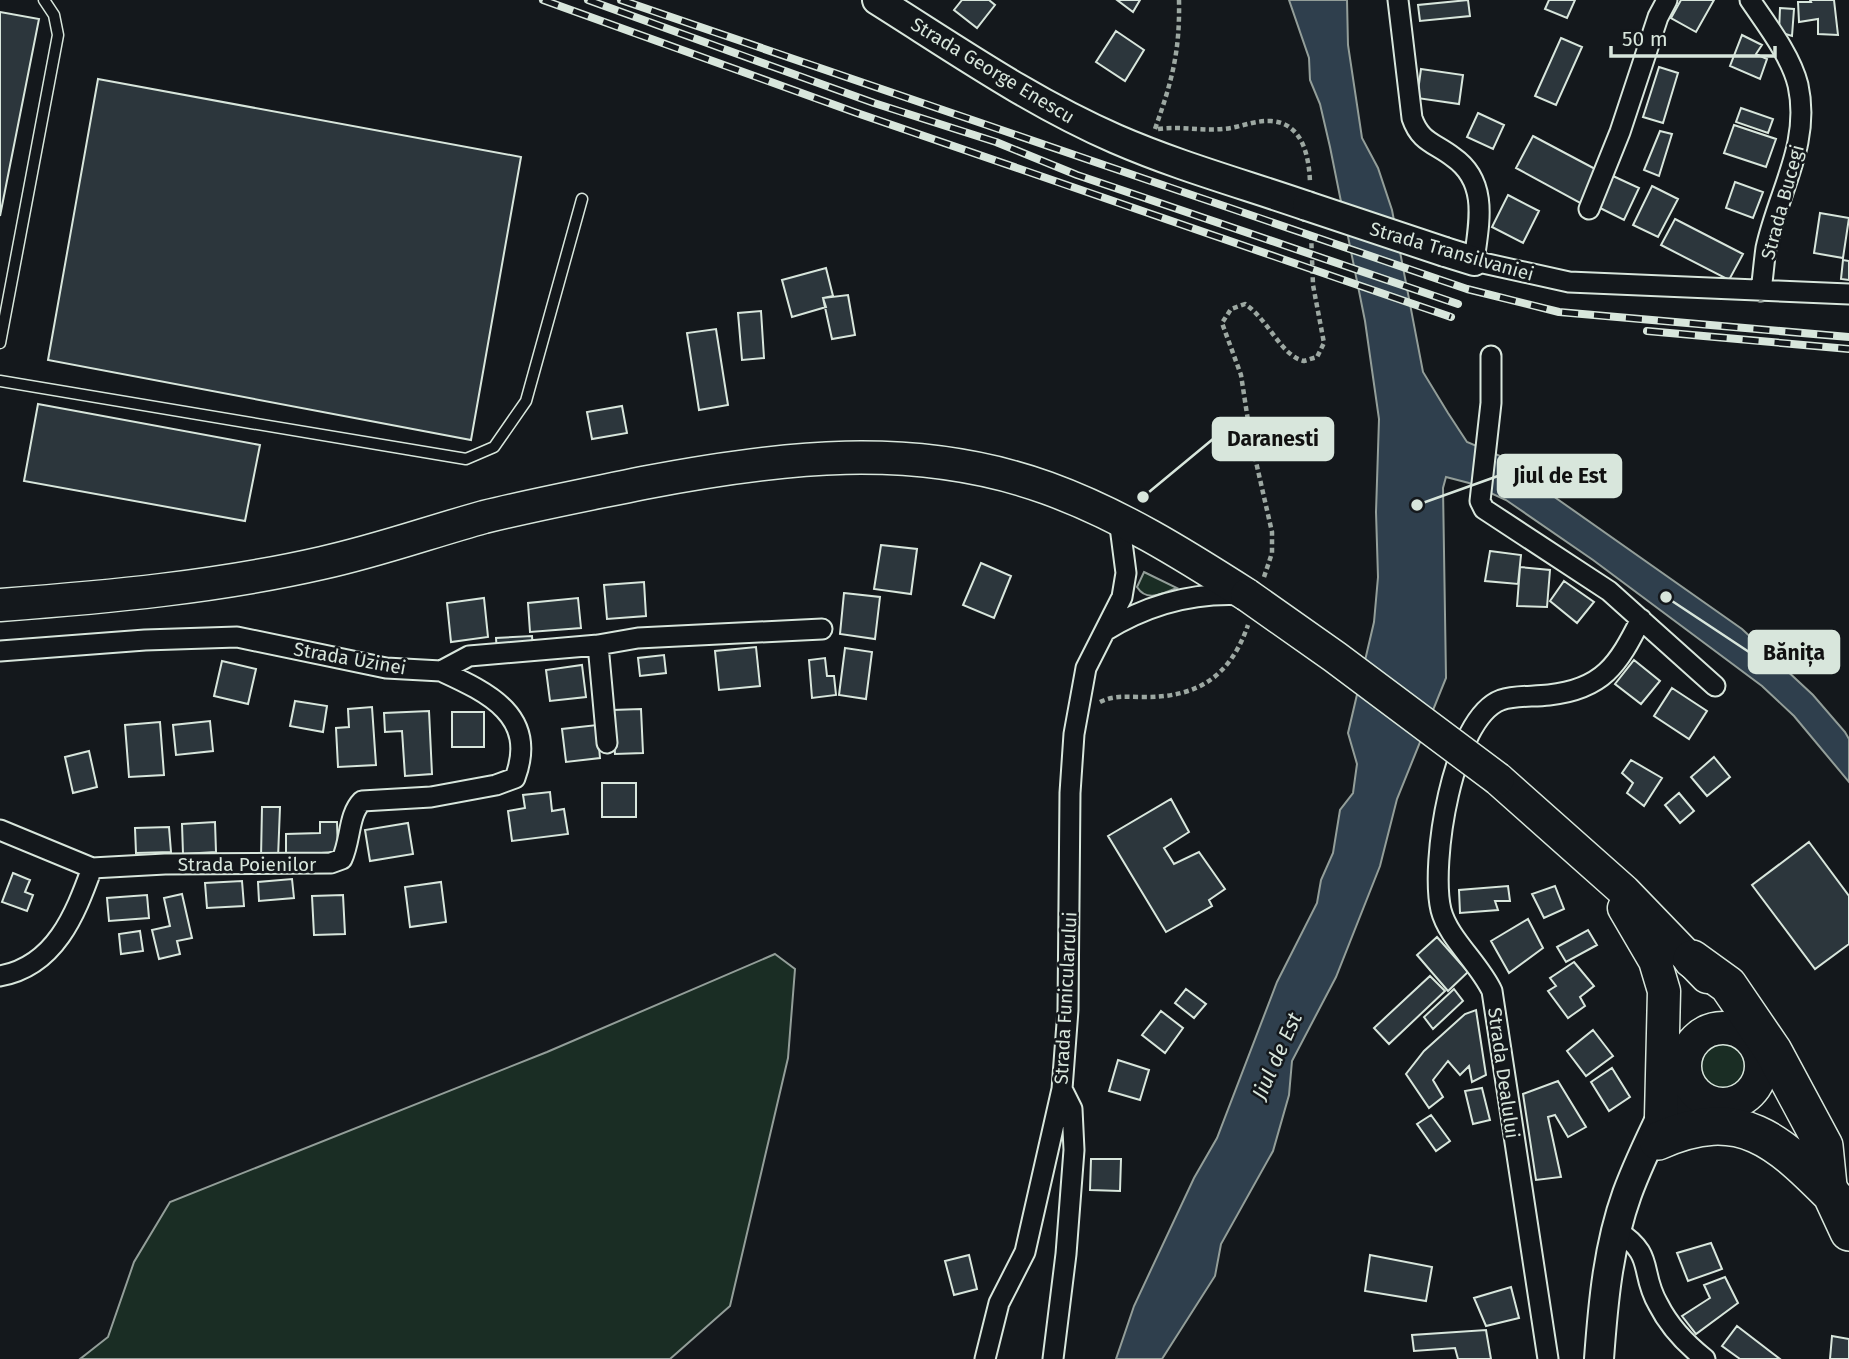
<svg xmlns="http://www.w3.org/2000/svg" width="1849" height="1359" viewBox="0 0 1849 1359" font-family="'Fira Sans',sans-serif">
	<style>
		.grass { fill: #1a2d24; stroke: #939e99; stroke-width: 2 }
		.water { fill: #2f3f4d; stroke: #939e99; stroke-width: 2 }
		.building { fill: #2c363c; stroke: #d8e6dc; stroke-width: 2 }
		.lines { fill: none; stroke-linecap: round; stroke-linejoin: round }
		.lane-casing { stroke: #d8e6dc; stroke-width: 13 }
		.street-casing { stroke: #d8e6dc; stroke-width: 23 }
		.secondary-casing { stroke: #d8e6dc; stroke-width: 32 }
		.primary-casing { stroke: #d8e6dc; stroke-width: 35 }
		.highway-casing { stroke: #d8e6dc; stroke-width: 40 }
		.path { stroke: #9da8a2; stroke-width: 4.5; stroke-dasharray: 5 3.5; stroke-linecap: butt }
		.lane { stroke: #14181c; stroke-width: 10 }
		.street { stroke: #14181c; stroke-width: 19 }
		.secondary { stroke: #14181c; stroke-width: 28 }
		.primary { stroke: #14181c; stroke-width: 32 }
		.highway { stroke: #14181c; stroke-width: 37 }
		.rail-casing { stroke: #d8e6dc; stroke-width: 8 }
		.rail { stroke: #14181c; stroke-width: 5; stroke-dasharray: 16; stroke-linecap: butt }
		.secondary-bridge-casing { stroke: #d8e6dc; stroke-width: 32; stroke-linecap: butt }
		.primary-bridge-casing { stroke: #d8e6dc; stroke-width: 35; stroke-linecap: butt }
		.secondary-bridge { stroke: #14181c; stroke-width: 28 }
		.primary-bridge { stroke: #14181c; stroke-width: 32 }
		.labels { text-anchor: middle; stroke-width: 5; stroke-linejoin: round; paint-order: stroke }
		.street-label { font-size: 19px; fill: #d8e6dc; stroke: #14181c }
		.water-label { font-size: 21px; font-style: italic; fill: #d8e6dc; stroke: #14181c }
		.leader { fill: none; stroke: #d8e6dc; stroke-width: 2.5 }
		.callout-dot { fill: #d8e6dc; stroke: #14181c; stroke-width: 2.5 }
		.callout { fill: #d8e6dc; stroke: #d8e6dc; stroke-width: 2.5 }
		.callout-label { font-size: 21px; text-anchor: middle; font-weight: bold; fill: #111 }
	</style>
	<rect width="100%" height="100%" fill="#14181c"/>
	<!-- grass -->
	<path class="grass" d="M1144,572L1177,588C1163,593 1147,603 1137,587Z
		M775,954L795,969L788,1058L730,1306L670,1359H80L108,1337L134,1262L170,1202L547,1052Z
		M1686 1067a37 37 0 1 1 74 0a37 37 0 1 1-74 0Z"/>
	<!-- water -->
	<path class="water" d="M1289,0H1347L1348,45L1362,138L1378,168L1392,210L1423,372L1448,413L1467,442L1505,458L1553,496L1742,629L1813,695L1845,732L1849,739V782L1794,716L1762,686L1593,560L1506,500L1469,483L1446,477L1443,488L1446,678L1397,799L1380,866L1336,977L1292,1061L1289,1095L1273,1151L1221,1244L1215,1276L1162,1359H1116L1134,1306L1194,1178L1217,1138L1277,982L1317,903L1321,880L1333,853L1340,810L1353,793L1357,764L1348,733L1374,622L1378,577L1376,512L1379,419L1365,321L1330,147L1320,104L1310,80L1309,58Z"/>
	<!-- building -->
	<path class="building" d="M962,0H989L995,5L977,28L954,10Z
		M1117,0H1140L1133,12Z
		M1468,0L1470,16L1420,21L1418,5Z
		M1549,0H1575L1567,18L1545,9Z
		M1681,0H1714L1696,32L1671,18Z
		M1810,0H1834L1838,35L1818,34V19L1799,22L1798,2H1811Z
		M1780,8L1794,9L1792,36L1779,32Z
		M0,12L39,19L0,216Z
		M1116,31L1144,50L1125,81L1096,62Z
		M1742,35L1762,45L1756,54L1767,59L1760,79L1730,66Z
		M1561,38L1582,47L1556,105L1535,96Z
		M1659,67L1678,73L1663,123L1643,117Z
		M1421,69L1463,75L1459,104L1417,98Z
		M98,79L521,157L471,440L48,360Z
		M1741,108L1773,119L1768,133L1736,122Z
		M1478,113L1504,125L1493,149L1467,137Z
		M1734,125L1776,139L1766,167L1724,153Z
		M1660,131L1672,134L1659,176L1644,170Z
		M1533,136L1599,171L1582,204L1516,168Z
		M1613,176L1639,188L1624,220L1598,207Z
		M1735,182L1763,192L1753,218L1726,208Z
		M1652,186L1678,199L1658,237L1633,225Z
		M1508,195L1539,211L1523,243L1492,227Z
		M1820,213L1849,218L1843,258L1814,253Z
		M1675,219L1743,254L1729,280L1661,245Z
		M1843,260L1849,261V280L1841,279Z
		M826,268L833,296L823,298L826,307L792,317L782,280Z
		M848,295L855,335L832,339L823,298Z
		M761,311L764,358L742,360L738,313Z
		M716,329L728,405L699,410L687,333Z
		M38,404L260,445L245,521L24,481Z
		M622,406L627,433L592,439L587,412Z
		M881,545L917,549L911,594L874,589Z
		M1490,551L1521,555L1518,584L1485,581Z
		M981,563L1011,576L994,618L963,605Z
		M1520,567L1550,570L1547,607L1517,606Z
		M1564,581L1594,602L1577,623L1550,601Z
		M644,582L646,616L607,619L604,585Z
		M844,593L880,597L875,639L840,634Z
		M484,598L488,637L451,642L447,603Z
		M578,598L581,628L530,632L528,603Z
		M532,636L533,650L497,652L496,638Z
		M756,647L760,686L719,690L715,651Z
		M845,648L872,652L866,699L839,695Z
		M664,655L666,673L640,676L638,658Z
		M825,658L827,676H834L836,695L812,698L809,660Z
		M1634,660L1660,681L1641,704L1615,684Z
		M222,661L256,669L248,704L214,696Z
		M582,665L586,697L550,701L546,670Z
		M1672,688L1707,711L1689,739L1654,716Z
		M295,701L327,706L323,732L290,726Z
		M372,707L376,765L338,767L336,728L349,727L348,709Z
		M641,709L643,753L615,754L612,710Z
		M429,711L432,774L405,776L402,731L385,732L384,713Z
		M452,712H484V747H452Z
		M210,721L213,751L176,755L173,725Z
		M160,722L164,775L129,777L125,725Z
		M597,725L600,758L566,762L562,729Z
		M89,751L97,787L73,793L65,757Z
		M1714,757L1730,777L1707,796L1691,777Z
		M1631,760L1662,778L1644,806L1627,793L1633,783L1622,773Z
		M602,783H636V817H602Z
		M550,792L552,811L564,809L568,834L512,841L508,811L525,808L523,795Z
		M1679,793L1694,811L1680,823L1665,805Z
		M1171,799L1189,832L1164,848L1174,864L1199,852L1225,889L1209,900L1212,906L1166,932L1108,836Z
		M262,807H280L278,858H261Z
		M215,822L216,852L183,854L182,824Z
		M320,822H337L338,852L322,853V859H286V834L320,833Z
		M408,823L413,854L370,861L365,830Z
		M169,827L171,852L136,853L135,828Z
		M1809,842L1849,896V944L1815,969L1752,885Z
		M13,873L30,880L25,892L33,895L27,911L2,902Z
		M292,879L294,898L259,901L258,882Z
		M242,881L244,906L207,908L205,883Z
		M441,882L446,922L410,927L405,887Z
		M1508,886L1510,901H1495L1498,910L1460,913L1459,890Z
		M1555,886L1564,909L1544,918L1532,894Z
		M182,894L192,938L177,941L180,954L159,959L152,930L170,926L164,898Z
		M147,895L149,918L109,921L107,898Z
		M343,895L345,934L314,935L312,896Z
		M1528,919L1543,948L1509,973L1491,941Z
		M1588,930L1597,945L1566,962L1557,947Z
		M140,931L143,951L121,954L119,934Z
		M1437,937L1468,972L1448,991L1417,955Z
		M1574,962L1594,986L1580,997L1585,1006L1568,1018L1548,991L1556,986L1550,978Z
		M1430,976L1445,991L1389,1044L1374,1028Z
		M1186,989L1206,1004L1194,1018L1175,1003Z
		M1454,989L1463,1001L1433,1029L1424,1017Z
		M1476,1010L1486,1075L1472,1082L1469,1066L1460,1075L1448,1061L1433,1080L1443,1097L1429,1108L1406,1074L1424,1051L1465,1014Z
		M1161,1011L1183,1028L1165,1053L1142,1035Z
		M1593,1030L1613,1056L1586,1076L1567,1051Z
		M1118,1060L1149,1070L1140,1100L1109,1091Z
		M1612,1068L1630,1097L1609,1111L1591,1082Z
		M1558,1081L1586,1127L1568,1137L1555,1115L1548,1117L1561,1177L1536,1180L1523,1094Z
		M1482,1088L1490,1120L1473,1124L1465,1091Z
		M1431,1115L1450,1141L1436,1151L1417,1124Z
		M1091,1159H1121L1120,1191L1090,1190Z
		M1711,1243L1722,1269L1688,1281L1677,1253Z
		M969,1255L977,1289L954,1295L945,1261Z
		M1370,1255L1432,1267L1426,1301L1365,1291Z
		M1725,1277L1738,1303L1696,1334L1682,1316L1710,1298L1704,1285Z
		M1511,1287L1519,1318L1486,1326L1474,1298Z
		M1737,1326L1780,1359H1740L1722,1346Z
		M1486,1330L1491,1359H1458L1455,1348L1414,1351L1412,1335Z
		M1832,1336L1849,1339V1359H1830Z"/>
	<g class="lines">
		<defs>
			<path id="lane" d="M0,343L58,35L54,15L44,0
				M0,381L466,459L494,447L526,401L582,199"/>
			<path id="street" d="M1398,0L1412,118C1420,142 1435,143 1453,157C1489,182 1479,223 1474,261L1569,282L1849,294
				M1750,0C1767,25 1791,56 1798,85C1811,144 1778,192 1766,248C1764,262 1763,276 1761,291
				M1589,209L1620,132L1658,17L1667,0
				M1491,356V403L1480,501L1484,509L1609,591L1715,686
				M1105,631C1147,605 1193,592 1243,595
				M598,645L607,743
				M0,651L145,640L237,637L386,668L441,671L469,656L598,645L638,638L822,629
				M0,830L92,868L165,864L331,863L342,859C351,840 348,815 362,801L431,797L496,785L515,778C538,716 489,693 441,671
				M0,976C55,966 75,915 92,868
				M1616,1230C1656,1255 1639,1271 1658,1304C1669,1326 1686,1344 1705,1359
				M985,1359L999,1303L1025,1252L1062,1089L1068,1010L1070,793L1074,734L1086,668L1122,597L1126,573L1119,519
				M1053,1359L1066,1254L1074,1150L1072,1109L1062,1089
				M1548,1359L1492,991C1479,963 1448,938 1441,910C1430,864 1452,718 1501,700C1516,695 1533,697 1549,695C1603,689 1618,665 1641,619"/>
			<path id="secondary" d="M877,0C955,49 1031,102 1116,139C1178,166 1243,184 1307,206
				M1445,252L1474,261
				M1664,1135L1687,1114L1714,1104
				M1599,1359C1603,1304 1608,1247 1627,1194C1643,1150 1666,1109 1685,1066"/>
			<path id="primary" d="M0,605C107,597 217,587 322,563C377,551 430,532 484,517C537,504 590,494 643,483C778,457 914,440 1047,488C1119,514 1183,554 1247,595
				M1498,779L1624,891L1707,977
				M1624,908L1655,961L1664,991L1661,1117
				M1685 1066a38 38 0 1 1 76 0a38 38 0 1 1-76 0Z"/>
			<path id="highway" d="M1692,959L1728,985L1773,1051L1824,1146L1828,1186
				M1658,1141C1741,1104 1778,1141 1834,1197
				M1823,1176L1849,1232"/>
		</defs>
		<!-- lane casing -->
		<use href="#lane" class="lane-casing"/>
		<!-- street casing -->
		<use href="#street" class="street-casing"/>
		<!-- secondary casing -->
		<use href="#secondary" class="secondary-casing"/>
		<!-- primary casing -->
		<use href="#primary" class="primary-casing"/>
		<!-- highway casing -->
		<use href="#highway" class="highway-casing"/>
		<!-- path -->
		<path class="path" d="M1155,129C1172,81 1180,52 1179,0
			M1158,129C1180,126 1201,131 1223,129C1239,128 1254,120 1271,121C1303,123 1309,157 1310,182
			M1264,577L1272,553V532L1251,440L1241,375L1222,323L1231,309L1245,304C1268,319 1281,356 1304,361L1317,357L1324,343L1313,285L1311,233
			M1100,702C1114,695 1127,697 1142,697C1197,698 1230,677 1248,625"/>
		<!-- lane -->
		<use href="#lane" class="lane"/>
		<!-- street -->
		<use href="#street" class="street"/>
		<!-- secondary -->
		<use href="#secondary" class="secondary"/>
		<!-- primary -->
		<use href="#primary" class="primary"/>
		<!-- highway -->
		<use href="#highway" class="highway"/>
		<defs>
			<path id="rail" d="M543,0L854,112L1451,317
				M588,0L874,103L996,142L1077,175L1458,304
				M621,0L1467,289L1559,312L1849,337
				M1647,331L1849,349"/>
		</defs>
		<!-- rail casing -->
		<use href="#rail" class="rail-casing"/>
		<!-- rail -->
		<use href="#rail" class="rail"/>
		<defs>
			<path id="secondary-bridge" d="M1307,206L1445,252"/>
			<path id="primary-bridge" d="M1247,595L1335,657L1498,779"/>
		</defs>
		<!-- secondary-bridge casing -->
		<use href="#secondary-bridge" class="secondary-bridge-casing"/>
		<!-- primary-bridge casing -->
		<use href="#primary-bridge" class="primary-bridge-casing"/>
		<!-- secondary-bridge -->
		<use href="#secondary-bridge" class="secondary-bridge"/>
		<!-- primary-bridge -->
		<use href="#primary-bridge" class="primary-bridge"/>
	</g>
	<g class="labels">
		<!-- street labels -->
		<g class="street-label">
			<text transform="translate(993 70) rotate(31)" y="7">Strada George Enescu</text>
			<text transform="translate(1782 202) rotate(-75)" y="7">Strada Bucegi</text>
			<text transform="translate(1452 251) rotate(16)" y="7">Strada Transilvaniei</text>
			<text transform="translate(350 658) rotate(10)" y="7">Strada Uzinei</text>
			<text x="247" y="871">Strada Poienilor</text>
			<text transform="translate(1065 998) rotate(-87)" y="7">Strada Funicularului</text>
			<text transform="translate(1504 1073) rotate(82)" y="7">Strada Dealului</text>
		</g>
		<!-- water labels -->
		<g class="water-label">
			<text transform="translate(1277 1056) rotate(-66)" y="7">Jiul de Est</text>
		</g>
	</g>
	<!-- callouts -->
	<path class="leader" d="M1143 497L1213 439M1417 505L1498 476M1666 597L1749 652"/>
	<g class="callout-dot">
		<circle cx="1143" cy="497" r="7"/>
		<circle cx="1417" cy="505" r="7"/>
		<circle cx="1666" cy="597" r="7"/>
	</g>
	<g class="callout">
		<rect x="1213" y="418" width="120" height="42" rx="7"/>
		<rect x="1498" y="455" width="123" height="42" rx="7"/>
		<rect x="1749" y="631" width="90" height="42" rx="7"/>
	</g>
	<g class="callout-label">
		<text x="1273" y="446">Daranesti</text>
		<text x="1560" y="483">Jiul de Est</text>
		<text x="1794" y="660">Bănița</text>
	</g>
	<!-- scale -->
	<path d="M1611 46v10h164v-10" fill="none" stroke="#d8e6dc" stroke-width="3.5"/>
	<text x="1622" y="46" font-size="21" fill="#d8e6dc" stroke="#14181c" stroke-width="5" paint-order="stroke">50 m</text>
</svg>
